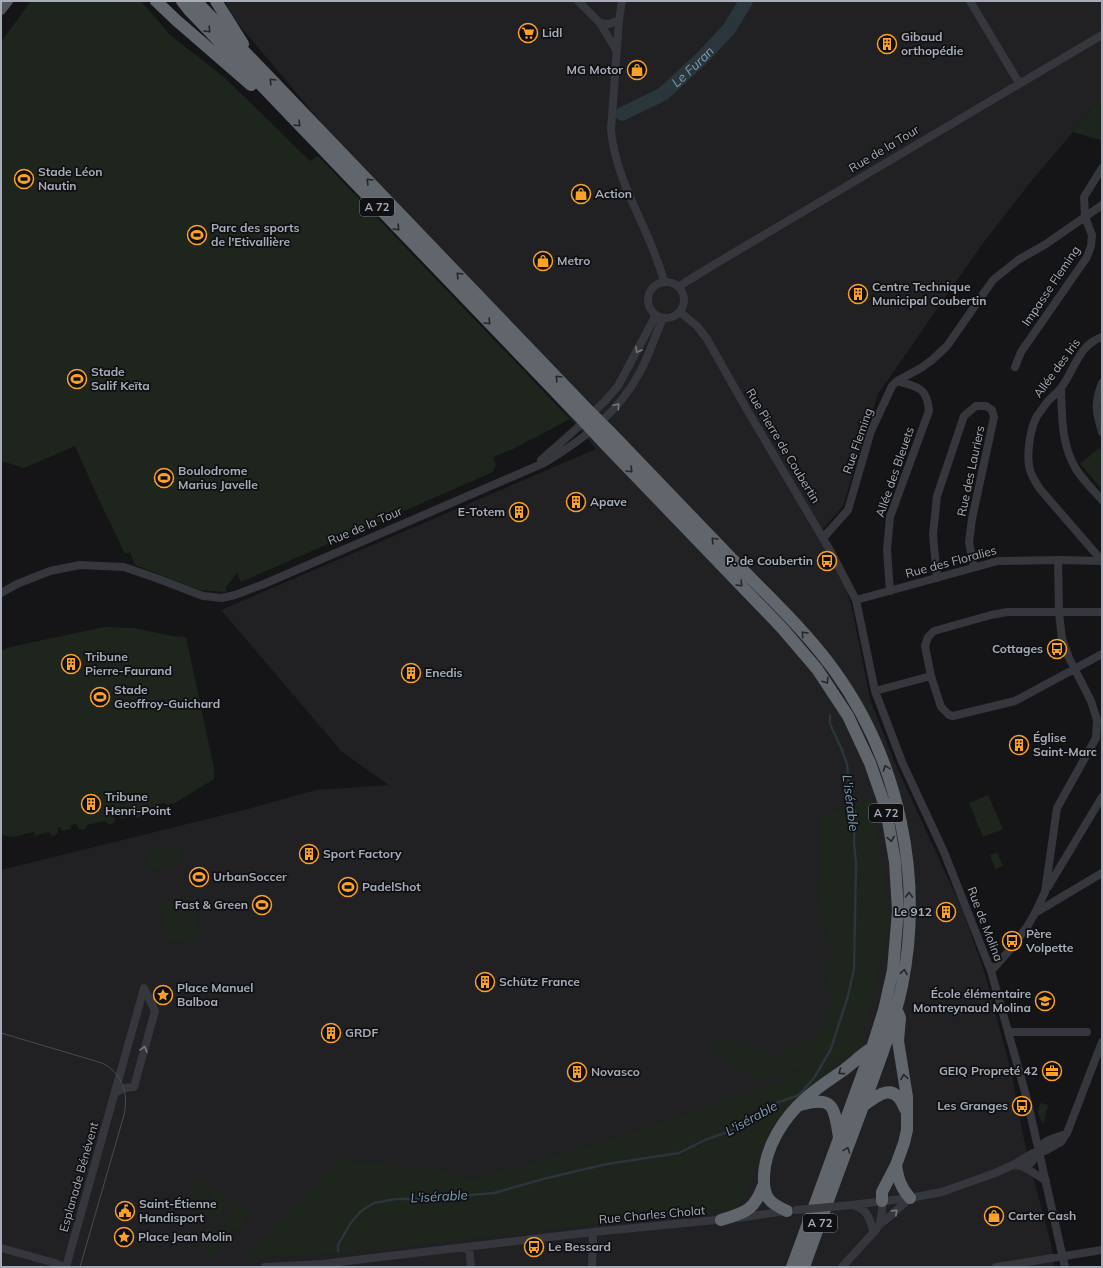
<svg xmlns="http://www.w3.org/2000/svg" width="1103" height="1268" viewBox="0 0 1103 1268" font-family="Mulish,sans-serif">
	<style>
		.built { fill: #212124 }
		.green { fill: #1d251d }
		.lines { fill: none; stroke-linecap: round; stroke-linejoin: round }
		.stream { stroke: #2a353c; stroke-width: 2.5 }
		.river { stroke: #2a353c; stroke-width: 14 }
		.minor { stroke: #36373c; stroke-width: 8 }
		.major { stroke: #52555b; stroke-width: 10 }
		.highway { stroke: #61666d; stroke-width: 12 }
		.tram { stroke: #494b51; stroke-width: 1 }
		.minor-bridge { stroke: #36373c; stroke-width: 8 }
		.highway-bridge { stroke: #61666d; stroke-width: 12 }
		.oneway { stroke: #242629 }
		.oneway2 { stroke: #747880 }
		.labels { text-anchor: middle; stroke-width: 3.5; stroke-linejoin: round; paint-order: stroke }
		.shield { fill: #101012; stroke: #797e86; stroke-width: 1 }
		.shield-label { font-size: 11px; font-weight: bold; fill: #a6adb8 }
		.poi-label { font-size: 12px; font-weight: bold; fill: #a6adb8; stroke: #101012; text-anchor: start }
		.street-label { font-size: 12px; fill: #a6adb8; stroke: #101012 }
		.water-label { font-size: 13px; font-style: italic; fill: #7b9fb5; stroke: #101012 }
	</style>
	<rect width="100%" height="100%" fill="#151517"/>
	<!-- built -->
	<path class="built" d="M225,1H1102V99L1095,104L1073,132L1029,184L981,246L878,394L843,506L823,529L851,603L870,699L894,761L963,911L985,974L1011,1071L1026,1150L1051,1244L1055,1267H1V870L248,809L316,790L389,785L342,752L221,610L596,449L235,20Z"/>
	<!-- green -->
	<path class="green" d="M31,1H141L170,35L224,77L310,161L318,156L570,419L513,449L493,457L496,464L493,472L241,582L237,573L226,587V592L200,590L135,565L130,552L125,554L94,489L75,446L24,468L1,461V42Z
		M1102,99V138L1100,140L1073,132L1095,104Z
		M1099,448L1102,452V485L1100,487L1080,464Z
		M104,627L134,628L172,636L186,637L214,768V779L175,803L166,805L165,803L158,804V806L143,810V815L139,818H136L133,812H131V816L121,819L120,815L114,816L115,821L112,824H108L105,821L87,825L85,829L83,830L79,829L76,824L71,825V829L61,831L60,827L58,828V833L54,836L51,835L49,832L35,836L34,832L13,837L1,835V651L10,647Z
		M988,795L1003,829L983,837L969,803Z
		M872,798L890,923L859,1052L773,1127L740,1208L644,1216L642,1219L340,1253L244,1258L338,1160L440,1170L469,1180L609,1141L758,1089L801,1072L800,1068L765,1081L759,1082L726,1061L707,1044L731,1038L767,1056L778,1055L818,1034L833,1003L824,968L830,967L827,955L832,953L818,891L820,838L819,816Z
		M178,844L182,863L151,871L146,852Z
		M997,852L1003,866L995,869L990,855Z
		M191,896L200,936L169,943L159,903Z
		M1040,1103L1048,1105L1043,1125L1038,1113Z
		M199,1178L213,1187L198,1210L184,1201Z
		M216,1189L230,1198L216,1221L202,1212Z
		M236,1202L250,1211L237,1232L223,1223Z
		M219,1224L231,1233L222,1244L210,1234Z
		M209,1235L221,1245L211,1257L199,1247Z"/>
	<g class="lines">
		<!-- stream -->
		<path class="stream" d="M338,1251V1245L350,1224L361,1211L374,1203L396,1199H423L494,1193L547,1178L607,1164L679,1153L705,1140L730,1131L768,1106L799,1095L814,1078L831,1049L848,996L854,969L856,863L854,843L855,811L850,802L847,764L842,750L830,724V715"/>
		<!-- river -->
		<path class="river" id="s1" d="M622,114L663,94L702,58L729,29L746,1"/>
		<!-- minor -->
		<path class="minor" d="M578,1L600,23L616,50
			M622,1L619,20L611,130C616,184 650,229 664,281
			M970,1L1019,83
			M600,23L609,24L619,20
			M648 300a18 18 0 1 1 36 0a18 18 0 1 1-36 0Z
			M679,287L684,283L715,264L1102,35
			M680,312L697,326L707,339L746,408L831,552L856,600L875,691L902,762L944,852L991,971L1027,1099L1065,1267
			M1015,367L1021,352L1087,257L1091,246L1092,235L1085,217L1084,197L1102,168
			M1102,383C1094,403 1096,412 1102,432
			M1061,388C1062,416 1061,444 1076,469C1083,480 1093,490 1102,500
			M541,460L575,430L606,400L618,386L656,315
			M823,538L848,510L871,431L892,386L897,381L921,368L932,360L947,346L993,280L1018,260L1046,244L1102,205
			M1102,561L1040,489C1036,483 1032,477 1030,470C1026,457 1030,428 1037,416C1041,411 1044,406 1048,401C1052,397 1057,393 1061,388C1074,371 1079,344 1102,337
			M937,578L933,535L937,496L964,416L976,406H986L992,410L994,417L972,519L969,542L974,567
			M890,591L887,550L890,517L929,411C927,387 918,387 897,381
			M1,593L17,584L50,571L80,565L124,567L156,578L203,596L222,598L235,595L264,584L544,463C583,440 619,412 640,372C649,355 655,336 663,318
			M856,600L998,561L1058,560L1102,561
			M1102,612H1007L991,615L934,631L928,637L925,646L931,676L941,707L949,715L953,716L1015,701L1102,654
			M875,691L931,676
			M1048,887L1102,797
			M1035,913L1102,873
			M991,971L1008,952L1027,927L1035,913L1045,892L1057,808L1096,738L1097,720L1091,701L1069,658L1062,639L1059,613L1058,560
			M1008,1032H1087
			M1013,1165C1037,1170 1031,1157 1043,1144C1047,1139 1059,1137 1066,1134
			M1023,1167L1031,1171L1046,1181
			M852,1205L910,1198L942,1192L995,1173L1013,1165L1033,1153L1045,1151L1061,1142L1067,1133L1102,1042
			M852,1205C870,1211 868,1217 874,1232
			M738,1218L786,1211
			M880,1224L882,1211V1201
			M469,1247L471,1267
			M1,1248L55,1263L64,1267
			M66,1267L144,988L155,1011L134,1087L124,1088L115,1093
			M265,1267L322,1264L593,1232L726,1219
			M592,1267L593,1232
			M842,1267L874,1232L880,1224L888,1218L910,1198
			M996,1267L1102,1250"/>
		<!-- major -->
		<path class="major" d="M1,10L8,1"/>
		<!-- highway -->
		<path class="highway" d="M156,1L176,20L251,85
			M182,1L189,10L574,411
			M196,1L585,407
			M216,1L243,44
			M610,432C651,475 692,517 733,560C768,596 805,630 834,670C899,760 924,877 902,986C893,1028 877,1068 862,1109C842,1162 823,1214 804,1267
			M603,442L782,628L817,669L848,716L870,763L886,809L895,862L898,911L893,970L884,1010L872,1048L792,1267
			M800,1105C835,1095 834,1108 839,1137
			M863,1106C880,1093 895,1082 905,1109
			M896,1165C898,1179 901,1188 910,1198
			M882,1201V1192L896,1165L904,1143L907,1130V1097L898,1041L900,1018L898,1013
			M787,1211C769,1203 763,1197 764,1176C765,1147 784,1117 806,1098C818,1087 833,1078 845,1069C856,1061 860,1055 872,1048
			M721,1220C744,1213 754,1211 763,1186"/>
		<!-- tram -->
		<path class="tram" d="M1,1033L102,1063C122,1073 129,1093 124,1115L80,1267"/>
		<!-- minor-bridge -->
		<path class="minor-bridge" d="M796,1210L852,1205"/>
		<!-- highway-bridge -->
		<path class="highway-bridge" d="M585,407L610,432
			M574,411L603,442"/>
	</g>
	<!-- one-way arrows -->
	<defs><path id="oneway-chevron" d="M-2-3.5L2.5 0L-2 3.5" fill="none" stroke-width="1.6" stroke-linecap="round" stroke-linejoin="round"/></defs>
	<g class="oneway">
		<use href="#oneway-chevron" transform="translate(208 30) rotate(47)"/>
		<use href="#oneway-chevron" transform="translate(272 81) rotate(-134)"/>
		<use href="#oneway-chevron" transform="translate(298 124) rotate(46)"/>
		<use href="#oneway-chevron" transform="translate(369 181) rotate(-134)"/>
		<use href="#oneway-chevron" transform="translate(397 228) rotate(46)"/>
		<use href="#oneway-chevron" transform="translate(459 275) rotate(-134)"/>
		<use href="#oneway-chevron" transform="translate(488 322) rotate(46)"/>
		<use href="#oneway-chevron" transform="translate(558 378) rotate(-134)"/>
		<use href="#oneway-chevron" transform="translate(630 470) rotate(46)"/>
		<use href="#oneway-chevron" transform="translate(714 540) rotate(-134)"/>
		<use href="#oneway-chevron" transform="translate(740 584) rotate(46)"/>
		<use href="#oneway-chevron" transform="translate(804 634) rotate(-133)"/>
		<use href="#oneway-chevron" transform="translate(826 681) rotate(57)"/>
		<use href="#oneway-chevron" transform="translate(886 768) rotate(-110)"/>
		<use href="#oneway-chevron" transform="translate(891 839) rotate(80)"/>
		<use href="#oneway-chevron" transform="translate(909 895) rotate(-90)"/>
		<use href="#oneway-chevron" transform="translate(904 972) rotate(-81)"/>
		<use href="#oneway-chevron" transform="translate(841 1072) rotate(144)"/>
		<use href="#oneway-chevron" transform="translate(904 1077) rotate(-99)"/>
		<use href="#oneway-chevron" transform="translate(847 1150) rotate(-70)"/>
	</g>
	<g class="oneway2">
		<use href="#oneway-chevron" transform="translate(638 350) rotate(119)"/>
		<use href="#oneway-chevron" transform="translate(617 406) rotate(-50)"/>
		<use href="#oneway-chevron" transform="translate(144 1049) rotate(-74)"/>
		<use href="#oneway-chevron" transform="translate(895 1212) rotate(-42)"/>
	</g>
	<!-- icons -->
	<defs>
		<symbol id="supermarket-ring" viewBox="-11 -11 22 22"><circle r="9.5" fill="#101012" stroke="#fba128" stroke-width="1.5"/><path d="M-6-5.5h2.5l.6 2H6L4.5 2H-2.5L-4.4-4H-6ZM-1.5 3.2a1.3 1.3 0 1 0 .1 0ZM3 3.2a1.3 1.3 0 1 0 .1 0Z" fill="#fba128"/></symbol>
		<symbol id="building-ring" viewBox="-11 -11 22 22"><circle r="9.5" fill="#101012" stroke="#fba128" stroke-width="1.5"/><path d="M-4-6H4V6H1V3H-1V6H-4ZM-2.5-4.3h1.7v1.8h-1.7ZM.8-4.3h1.7v1.8H.8ZM-2.5-1h1.7V.8h-1.7ZM.8-1h1.7V.8H.8Z" fill="#fba128"/></symbol>
		<symbol id="shop-ring" viewBox="-11 -11 22 22"><circle r="9.5" fill="#101012" stroke="#fba128" stroke-width="1.5"/><path d="M-5-2.5h2.3a2.7 3.5 0 0 1 5.4 0H5L5.5 6h-11ZM-1.5-2.5h3a1.5 2.3 0 0 0-3 0Z" fill="#fba128"/></symbol>
		<symbol id="stadium-ring" viewBox="-11 -11 22 22"><circle r="9.5" fill="#101012" stroke="#fba128" stroke-width="1.5"/><path d="M0-5a6.5 5 0 1 0 0 10a6.5 5 0 1 0 0-10ZM-3.5-1.8h7v3.6h-7Z" fill="#fba128"/></symbol>
		<symbol id="bus-ring" viewBox="-11 -11 22 22"><circle r="9.5" fill="#101012" stroke="#fba128" stroke-width="1.5"/><path d="M-5-6H5V4H4V6H2V4H-2V6H-4V4H-5ZM-3.5-4V0h7V-4ZM-3.5 1.2v1.5H-2V1.2ZM2 1.2v1.5H3.5V1.2Z" fill="#fba128"/></symbol>
		<symbol id="sight-ring" viewBox="-11 -11 22 22"><circle r="9.5" fill="#101012" stroke="#fba128" stroke-width="1.5"/><path d="M0-6L1.8-2.2L6-1.7L2.9 1.2L3.7 5.4L0 3.3L-3.7 5.4L-2.9 1.2L-6-1.7L-1.8-2.2Z" fill="#fba128"/></symbol>
		<symbol id="school-ring" viewBox="-11 -11 22 22"><circle r="9.5" fill="#101012" stroke="#fba128" stroke-width="1.5"/><path d="M0-5L7-2L0 1L-7-2ZM-4 1L0 2.5L4 1V4Q0 6-4 4Z" fill="#fba128"/></symbol>
		<symbol id="office-ring" viewBox="-11 -11 22 22"><circle r="9.5" fill="#101012" stroke="#fba128" stroke-width="1.5"/><path d="M-6-3h4V-5.5h4V-3h4V5H-6ZM-1-4.5V-3h2v-1.5ZM-6 0V1H6V0Z" fill="#fba128"/></symbol>
		<symbol id="civic-ring" viewBox="-11 -11 22 22"><circle r="9.5" fill="#101012" stroke="#fba128" stroke-width="1.5"/><path d="M-.6-6.5H3V-4.5H.6V-3L4-1V1h2V6H-6V1h2V-1L-.6-3ZM-1.2 2.5V6h2.4V2.5Z" fill="#fba128"/></symbol>
	</defs>
	<g fill-rule="evenodd">
		<use href="#supermarket-ring" x="517" y="22" width="22" height="22"/>
		<use href="#building-ring" x="876" y="33" width="22" height="22"/>
		<use href="#shop-ring" x="626" y="59" width="22" height="22"/>
		<use href="#stadium-ring" x="13" y="168" width="22" height="22"/>
		<use href="#shop-ring" x="570" y="183" width="22" height="22"/>
		<use href="#stadium-ring" x="186" y="224" width="22" height="22"/>
		<use href="#shop-ring" x="532" y="250" width="22" height="22"/>
		<use href="#building-ring" x="847" y="283" width="22" height="22"/>
		<use href="#stadium-ring" x="66" y="368" width="22" height="22"/>
		<use href="#stadium-ring" x="153" y="467" width="22" height="22"/>
		<use href="#building-ring" x="565" y="491" width="22" height="22"/>
		<use href="#building-ring" x="508" y="501" width="22" height="22"/>
		<use href="#bus-ring" x="816" y="550" width="22" height="22"/>
		<use href="#bus-ring" x="1046" y="638" width="22" height="22"/>
		<use href="#building-ring" x="60" y="653" width="22" height="22"/>
		<use href="#building-ring" x="400" y="662" width="22" height="22"/>
		<use href="#stadium-ring" x="89" y="686" width="22" height="22"/>
		<use href="#building-ring" x="1008" y="734" width="22" height="22"/>
		<use href="#building-ring" x="80" y="793" width="22" height="22"/>
		<use href="#building-ring" x="298" y="843" width="22" height="22"/>
		<use href="#stadium-ring" x="188" y="866" width="22" height="22"/>
		<use href="#stadium-ring" x="337" y="876" width="22" height="22"/>
		<use href="#stadium-ring" x="251" y="894" width="22" height="22"/>
		<use href="#building-ring" x="935" y="901" width="22" height="22"/>
		<use href="#bus-ring" x="1001" y="930" width="22" height="22"/>
		<use href="#building-ring" x="474" y="971" width="22" height="22"/>
		<use href="#sight-ring" x="152" y="984" width="22" height="22"/>
		<use href="#school-ring" x="1034" y="990" width="22" height="22"/>
		<use href="#building-ring" x="320" y="1022" width="22" height="22"/>
		<use href="#office-ring" x="1041" y="1060" width="22" height="22"/>
		<use href="#building-ring" x="566" y="1061" width="22" height="22"/>
		<use href="#bus-ring" x="1011" y="1095" width="22" height="22"/>
		<use href="#civic-ring" x="114" y="1200" width="22" height="22"/>
		<use href="#shop-ring" x="983" y="1205" width="22" height="22"/>
		<use href="#sight-ring" x="113" y="1226" width="22" height="22"/>
		<use href="#bus-ring" x="523" y="1236" width="22" height="22"/>
	</g>
	<g class="labels">
		<!-- shield labels -->
		<g class="shield">
			<rect x="360" y="198" width="34" height="18" rx="3"/>
			<rect x="869" y="804" width="34" height="18" rx="3"/>
			<rect x="803" y="1214" width="34" height="18" rx="3"/>
		</g>
		<g class="shield-label">
			<text x="377" y="211">A 72</text>
			<text x="886" y="817">A 72</text>
			<text x="820" y="1227">A 72</text>
		</g>
		<!-- poi labels -->
		<g class="poi-label">
			<text x="542" y="37">Lidl</text>
			<text x="901" y="41">Gibaud<tspan x="901" dy="14">orthopédie</tspan></text>
			<text x="623" y="74" text-anchor="end">MG Motor</text>
			<text x="38" y="176">Stade Léon<tspan x="38" dy="14">Nautin</tspan></text>
			<text x="595" y="198">Action</text>
			<text x="211" y="232">Parc des sports<tspan x="211" dy="14">de l'Etivallière</tspan></text>
			<text x="557" y="265">Metro</text>
			<text x="872" y="291">Centre Technique<tspan x="872" dy="14">Municipal Coubertin</tspan></text>
			<text x="91" y="376">Stade<tspan x="91" dy="14">Salif Keïta</tspan></text>
			<text x="178" y="475">Boulodrome<tspan x="178" dy="14">Marius Javelle</tspan></text>
			<text x="590" y="506">Apave</text>
			<text x="505" y="516" text-anchor="end">E-Totem</text>
			<text x="813" y="565" text-anchor="end">P. de Coubertin</text>
			<text x="1043" y="653" text-anchor="end">Cottages</text>
			<text x="85" y="661">Tribune<tspan x="85" dy="14">Pierre-Faurand</tspan></text>
			<text x="425" y="677">Enedis</text>
			<text x="114" y="694">Stade<tspan x="114" dy="14">Geoffroy-Guichard</tspan></text>
			<text x="1033" y="742">Église<tspan x="1033" dy="14">Saint-Marc</tspan></text>
			<text x="105" y="801">Tribune<tspan x="105" dy="14">Henri-Point</tspan></text>
			<text x="323" y="858">Sport Factory</text>
			<text x="213" y="881">UrbanSoccer</text>
			<text x="362" y="891">PadelShot</text>
			<text x="248" y="909" text-anchor="end">Fast &amp; Green</text>
			<text x="932" y="916" text-anchor="end">Le 912</text>
			<text x="1026" y="938">Père<tspan x="1026" dy="14">Volpette</tspan></text>
			<text x="499" y="986">Schütz France</text>
			<text x="177" y="992">Place Manuel<tspan x="177" dy="14">Balboa</tspan></text>
			<text x="1031" y="998" text-anchor="end">École élémentaire<tspan x="1031" dy="14">Montreynaud Molina</tspan></text>
			<text x="345" y="1037">GRDF</text>
			<text x="1038" y="1075" text-anchor="end">GEIQ Propreté 42</text>
			<text x="591" y="1076">Novasco</text>
			<text x="1008" y="1110" text-anchor="end">Les Granges</text>
			<text x="139" y="1208">Saint-Étienne<tspan x="139" dy="14">Handisport</tspan></text>
			<text x="1008" y="1220">Carter Cash</text>
			<text x="138" y="1241">Place Jean Molin</text>
			<text x="548" y="1251">Le Bessard</text>
		</g>
		<!-- street labels -->
		<g class="street-label">
			<text transform="translate(884 149) rotate(-31)" y="4">Rue de la Tour</text>
			<text transform="translate(1051 286) rotate(-56)" y="4">Impasse Fleming</text>
			<text transform="translate(1057 368) rotate(-54)" y="4">Allée des Iris</text>
			<text transform="translate(858 441) rotate(-71)" y="4">Rue Fleming</text>
			<text transform="translate(783 446) rotate(59)" y="4">Rue Pierre de Coubertin</text>
			<text transform="translate(971 471) rotate(-78)" y="4">Rue des Lauriers</text>
			<text transform="translate(895 472) rotate(-71)" y="4">Allée des Bleuets</text>
			<text transform="translate(365 526) rotate(-23)" y="4">Rue de la Tour</text>
			<text transform="translate(951 562) rotate(-15)" y="4">Rue des Floralies</text>
			<text transform="translate(985 924) rotate(69)" y="4">Rue de Molina</text>
			<text transform="translate(79 1177) rotate(-74)" y="4">Esplanade Bénévent</text>
			<text transform="translate(652 1215) rotate(-5)" y="4">Rue Charles Cholat</text>
		</g>
		<!-- water labels -->
		<g class="water-label">
			<text dy="5" stroke="none"><textPath href="#s1" startOffset="86">Le Furan</textPath></text>
			<text transform="translate(851 803) rotate(83)" y="5">L'isérable</text>
			<text transform="translate(751 1118) rotate(-29)" y="5">L'isérable</text>
			<text transform="translate(439 1196) rotate(-3)" y="5">L'isérable</text>
		</g>
	</g>
	<!-- border -->
	<rect width="1103" height="1268" fill="none" stroke="#a6adb8" stroke-width="4"/>
</svg>
